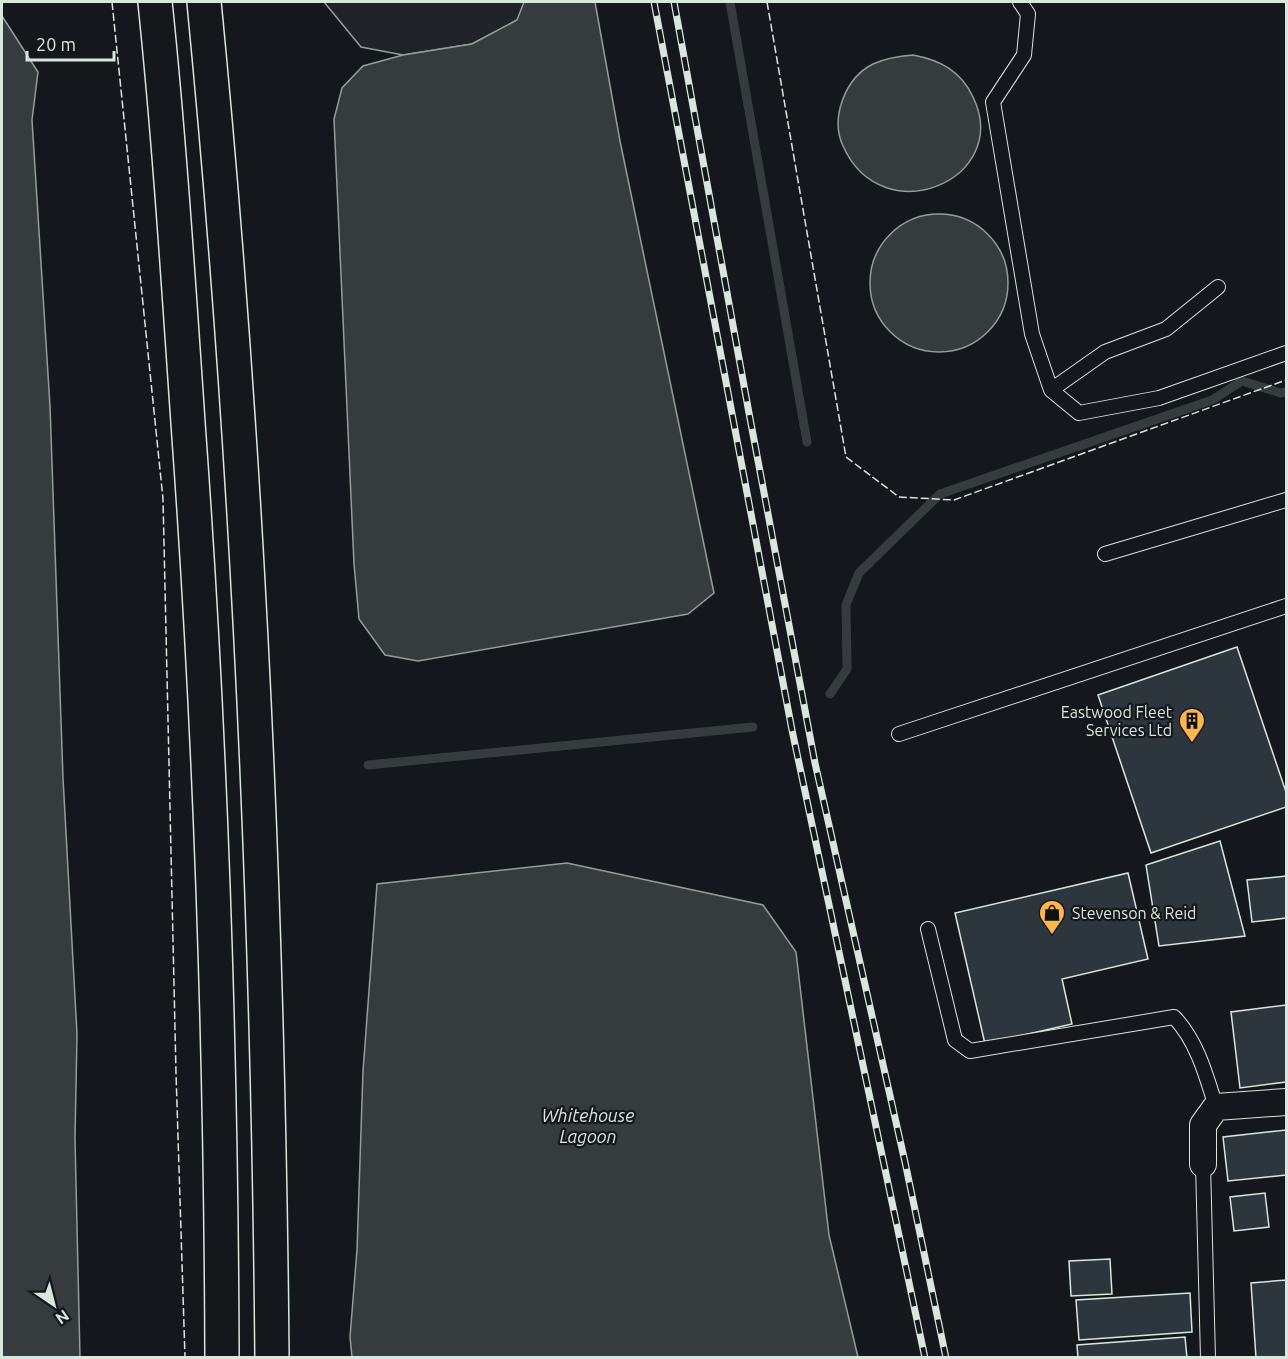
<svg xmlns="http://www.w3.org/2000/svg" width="1288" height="1359" viewBox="0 0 1288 1359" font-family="Ubuntu,sans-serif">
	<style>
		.green { fill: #202428; stroke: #939e99; stroke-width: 1.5 }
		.water { fill: #363b3e; stroke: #939e99; stroke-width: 1.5 }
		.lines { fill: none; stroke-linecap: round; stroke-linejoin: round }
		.stream { stroke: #363b3e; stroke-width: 9 }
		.building { fill: #2c363c; stroke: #d8e6dc; stroke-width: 1.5 }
		.lane-casing { stroke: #d8e6dc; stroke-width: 16 }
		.street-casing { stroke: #d8e6dc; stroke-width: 28 }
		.highway-casing { stroke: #d8e6dc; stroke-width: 36 }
		.lane { stroke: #14181c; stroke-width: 14 }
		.street { stroke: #14181c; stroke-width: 26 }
		.highway { stroke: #14181c; stroke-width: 33 }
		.rail-casing { stroke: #d8e6dc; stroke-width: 7 }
		.rail { stroke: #14181c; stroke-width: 4.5; stroke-dasharray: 14; stroke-linecap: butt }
		.fence { stroke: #d8e6dc; stroke-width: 1.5; stroke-dasharray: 8 3; stroke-linecap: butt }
		.labels { text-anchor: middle; stroke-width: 4.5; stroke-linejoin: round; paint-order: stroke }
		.poi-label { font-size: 16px; fill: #d8e6dc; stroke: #14181c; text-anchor: end }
		.water-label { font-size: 18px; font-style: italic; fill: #d8e6dc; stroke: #14181c }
	</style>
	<rect width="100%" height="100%" fill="#14181c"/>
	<!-- green -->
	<path class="green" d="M324,2H526L517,20L472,44L403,55L361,47Z"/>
	<!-- water -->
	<path class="water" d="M524,2H595L620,141L714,593L688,614L418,661L385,655L359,619L354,564L334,119L342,88L363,66L403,55L472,44L517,20Z
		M2,16L38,72L32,120L50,406L63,778L77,1034L75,1139L80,1357H2Z
		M913,55C940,60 961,71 973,97C1013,179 883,235 843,146C830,118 845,78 873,64C886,58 899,56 913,55Z
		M870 283a69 69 0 1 1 138 0a69 69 0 1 1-138 0Z
		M567,863L763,905L796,952L829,1235L858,1357H352L350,1337L357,1250L363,1071L377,884Z"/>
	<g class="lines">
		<!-- stream -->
		<path class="stream" d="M730,2L807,442
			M830,694L847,669L846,605L859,573L940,494L1212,400L1242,381L1281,393L1286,392
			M368,765L753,727"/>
	</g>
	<!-- building -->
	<path class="building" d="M1237,647L1286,792V807L1151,853L1098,695Z
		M1220,841L1245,936L1159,946L1146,865Z
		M1128,873L1148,959L1062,979L1072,1024L985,1044L955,913Z
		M1286,876V918L1252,922L1247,880Z
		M1286,1005V1082L1240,1088L1231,1012Z
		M1286,1130V1175L1228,1181L1223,1137Z
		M1265,1193L1269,1227L1234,1231L1230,1197Z
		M1110,1259L1112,1294L1071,1296L1069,1261Z
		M1286,1280V1358H1256L1251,1283Z
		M1190,1293L1192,1332L1079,1340L1076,1300Z
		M1185,1337L1187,1358H1078L1077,1345Z"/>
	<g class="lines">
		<defs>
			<path id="lane" d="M1020,2L1028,14L1024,55L993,102L1032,334L1051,390L1079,413L1159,398L1286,353
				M1051,390L1105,352L1166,329L1218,287
				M1105,554L1286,500
				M899,734L1286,606
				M928,929L955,1040L970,1051L1174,1017C1197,1041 1206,1075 1216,1107
				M1203,1164L1208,1358"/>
			<path id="street" d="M1203,1164V1125L1216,1107L1286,1102"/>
			<path id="highway" d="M155,2C170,146 179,292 189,437C211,743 221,1051 222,1358
				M204,2C248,452 268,905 272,1358"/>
		</defs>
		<!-- lane casing -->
		<use href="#lane" class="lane-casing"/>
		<!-- street casing -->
		<use href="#street" class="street-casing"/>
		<!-- highway casing -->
		<use href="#highway" class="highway-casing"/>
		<!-- lane -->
		<use href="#lane" class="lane"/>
		<!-- street -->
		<use href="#street" class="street"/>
		<!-- highway -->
		<use href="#highway" class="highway"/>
		<defs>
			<path id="rail" d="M654,2L792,730L925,1358
				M674,2L749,413L815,763L905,1162L946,1358"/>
		</defs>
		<!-- rail casing -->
		<use href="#rail" class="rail-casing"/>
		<!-- rail -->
		<use href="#rail" class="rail"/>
		<!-- fence -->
		<path class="fence" d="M112,2L163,499L176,1073L185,1358
			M767,2L846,457L899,497L954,500L1286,380"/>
	</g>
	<!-- icons -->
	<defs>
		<symbol id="building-pin" viewBox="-11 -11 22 30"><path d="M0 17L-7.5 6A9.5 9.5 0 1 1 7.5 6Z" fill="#ffb74d" stroke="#14181c"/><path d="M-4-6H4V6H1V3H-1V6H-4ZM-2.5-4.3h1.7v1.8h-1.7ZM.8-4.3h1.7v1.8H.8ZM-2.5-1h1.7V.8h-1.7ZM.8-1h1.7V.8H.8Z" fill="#111"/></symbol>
		<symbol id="shop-pin" viewBox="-11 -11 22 30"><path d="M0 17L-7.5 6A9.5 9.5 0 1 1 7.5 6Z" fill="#ffb74d" stroke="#14181c"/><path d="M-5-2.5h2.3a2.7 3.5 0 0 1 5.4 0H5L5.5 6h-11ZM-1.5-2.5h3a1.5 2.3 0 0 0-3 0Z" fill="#111"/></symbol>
	</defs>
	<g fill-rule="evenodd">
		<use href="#building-pin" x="1177" y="706" width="30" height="40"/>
		<use href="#shop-pin" x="1037" y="898" width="30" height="40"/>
	</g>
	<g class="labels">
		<!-- poi labels -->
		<g class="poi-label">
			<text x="1172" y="718">Eastwood Fleet<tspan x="1172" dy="18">Services Ltd</tspan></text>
			<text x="1072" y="919" text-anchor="start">Stevenson &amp; Reid</text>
		</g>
		<!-- water labels -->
		<g class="water-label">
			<text x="588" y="1122">Whitehouse<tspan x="588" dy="21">Lagoon</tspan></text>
		</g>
	</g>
	<!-- border -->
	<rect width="1288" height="1359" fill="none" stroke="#d8e6dc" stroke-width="6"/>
	<!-- north arrow -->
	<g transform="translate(54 1305) rotate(145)" stroke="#14181c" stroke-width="4.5" paint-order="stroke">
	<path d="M0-4.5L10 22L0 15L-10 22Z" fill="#d8e6dc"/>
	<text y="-9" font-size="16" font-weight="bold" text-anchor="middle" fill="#d8e6dc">N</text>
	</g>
	<!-- scale -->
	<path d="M27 51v9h87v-9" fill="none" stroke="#d8e6dc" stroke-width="3"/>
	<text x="36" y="51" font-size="18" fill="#d8e6dc" stroke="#14181c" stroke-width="4.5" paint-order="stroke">20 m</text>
</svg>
